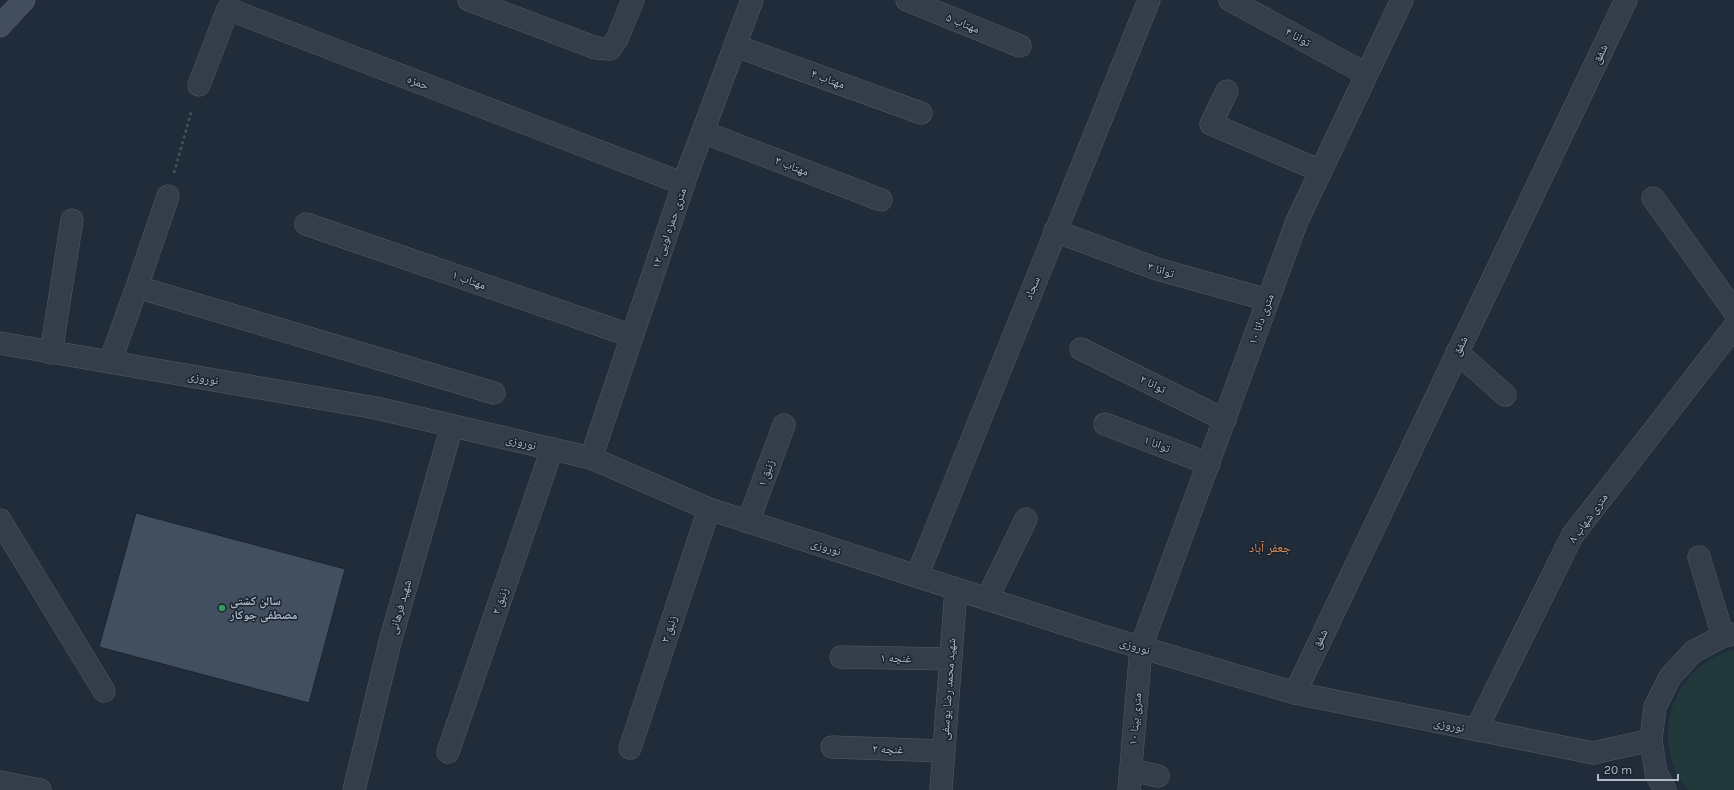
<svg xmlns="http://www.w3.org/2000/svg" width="1734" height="790" viewBox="0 0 1734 790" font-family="Karla,'Noto Naskh Arabic',sans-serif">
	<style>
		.green { fill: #22393b }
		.building { fill: #414f5f; stroke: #1c2531 }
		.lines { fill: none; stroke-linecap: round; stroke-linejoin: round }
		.minor-casing { stroke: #525c68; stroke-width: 23 }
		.tertiary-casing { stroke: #525c68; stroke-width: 23 }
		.secondary-casing { stroke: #525c68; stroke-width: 23 }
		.path { stroke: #405659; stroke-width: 2.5; stroke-dasharray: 3 3; stroke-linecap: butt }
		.minor { stroke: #343e4a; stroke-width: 22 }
		.tertiary { stroke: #343e4a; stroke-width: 22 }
		.secondary { stroke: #424d5e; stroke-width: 22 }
		.leisure-dot { fill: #2e9e5b; stroke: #1a232f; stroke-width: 1.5 }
		.labels { text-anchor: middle; stroke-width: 3; stroke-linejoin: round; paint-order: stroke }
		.street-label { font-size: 12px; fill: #afb9c7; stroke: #1a232f }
		.poi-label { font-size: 12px; font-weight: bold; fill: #afb9c7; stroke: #1a232f; text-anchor: start }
		.neighbourhood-label { font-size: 13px; fill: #d88d59; stroke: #1a232f }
	</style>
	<rect width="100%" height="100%" fill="#202c3a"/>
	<!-- green -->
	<path class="green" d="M1734,650V790H1689C1685,785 1680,781 1678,775C1652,726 1679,663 1734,650Z"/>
	<!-- building -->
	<path class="building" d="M136,513L345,569L309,703L99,647Z"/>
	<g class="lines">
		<defs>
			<path id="minor" d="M469,0L596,48L610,49L617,39L633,0
				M907,0L1020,46
				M1230,0L1366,74
				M736,46L921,113
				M199,85L228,9L684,184
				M1227,91L1211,124L1321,171
				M703,132L881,200
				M1653,198L1734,311
				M306,224L632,336
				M1055,231L1157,269L1268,300
				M137,287L494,393
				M1081,349L1225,420
				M1457,352L1505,395
				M51,353L72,220
				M110,362L137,287L168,196
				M1105,424L1209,464
				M591,458L688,171L752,0
				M0,520L104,691
				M748,522L784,425
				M1699,557L1723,636
				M917,576L1149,0
				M987,599L1026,519
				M841,657L951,659
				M1295,693L1626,0
				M1476,730L1572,536L1734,327
				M832,747L944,751
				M630,748L709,509
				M448,752L552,449
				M1131,770L1158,776
				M0,782L40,790
				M354,790L390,642L452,426
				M941,790L956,589
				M1129,790L1141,647L1297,221L1402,0"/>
			<path id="tertiary" d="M0,343L376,408L591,458L709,509L1096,634L1295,693L1593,753L1651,740
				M1665,790L1656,773L1651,740L1655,707L1670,677L1693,652L1723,636L1734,634"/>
			<path id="secondary" d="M0,26L24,0"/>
		</defs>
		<!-- minor casing -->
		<use href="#minor" class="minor-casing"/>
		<!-- tertiary casing -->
		<use href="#tertiary" class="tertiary-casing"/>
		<!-- secondary casing -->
		<use href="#secondary" class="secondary-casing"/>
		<!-- path -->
		<path class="path" d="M174,173L192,109"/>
		<!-- minor -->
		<use href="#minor" class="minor"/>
		<!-- tertiary -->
		<use href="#tertiary" class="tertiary"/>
		<!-- secondary -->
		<use href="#secondary" class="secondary"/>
	</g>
	<!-- markers -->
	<circle class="leisure-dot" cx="222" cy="608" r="4"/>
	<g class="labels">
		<!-- street labels -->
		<g class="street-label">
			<text transform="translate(963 23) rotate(22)" y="4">مهتاب ۵</text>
			<text transform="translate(1298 37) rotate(29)" y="4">توانا ۴</text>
			<text transform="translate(1600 54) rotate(-64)" y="4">شفق</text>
			<text transform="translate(828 79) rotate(20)" y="4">مهتاب ۴</text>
			<text transform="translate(418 82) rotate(21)" y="4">حمزه</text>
			<text transform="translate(792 166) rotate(21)" y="4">مهتاب ۳</text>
			<text transform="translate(669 228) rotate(-71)" y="4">۱۲ متری حمزه لویی</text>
			<text transform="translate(1161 270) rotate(17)" y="4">توانا ۳</text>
			<text transform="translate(469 280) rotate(19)" y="4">مهتاب ۱</text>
			<text transform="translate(1032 288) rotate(-68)" y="4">سجاد</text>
			<text transform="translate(1261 319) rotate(-70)" y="4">۱۰ متری دانا</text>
			<text transform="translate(1460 346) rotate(-64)" y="4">شفق</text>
			<text transform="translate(203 378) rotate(10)" y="4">نوروزی</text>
			<text transform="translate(1153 384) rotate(26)" y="4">توانا ۲</text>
			<text transform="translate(521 442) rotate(13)" y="4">نوروزی</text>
			<text transform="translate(1157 444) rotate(21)" y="4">توانا ۱</text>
			<text transform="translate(766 473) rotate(-70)" y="4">زنبق ۱</text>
			<text transform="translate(1588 518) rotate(-54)" y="4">۸ متری شهاب</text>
			<text transform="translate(826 547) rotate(18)" y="4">نوروزی</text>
			<text transform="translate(500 601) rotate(-71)" y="4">زنبق ۲</text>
			<text transform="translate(400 607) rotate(-74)" y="4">شهید فرهانی</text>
			<text transform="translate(669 629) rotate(-72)" y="4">زنبق ۳</text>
			<text transform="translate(1320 639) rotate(-64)" y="4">شفق</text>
			<text transform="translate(1135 646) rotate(17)" y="4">نوروزی</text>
			<text transform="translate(896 658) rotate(1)" y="4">غنچه ۱</text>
			<text transform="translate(948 689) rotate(-86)" y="4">شهید محمد رضا یوسفی</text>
			<text transform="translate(1135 719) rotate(-85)" y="4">۱۰ متری بینا</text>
			<text transform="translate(1449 725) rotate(12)" y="4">نوروزی</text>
			<text transform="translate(888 749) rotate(2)" y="4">غنچه ۲</text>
		</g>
		<!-- poi labels -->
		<g class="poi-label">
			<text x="230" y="605">سالن کشتی<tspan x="230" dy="14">مصطفی جوکار</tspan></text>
		</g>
		<!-- neighbourhood labels -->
		<g class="neighbourhood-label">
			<text x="1270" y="552">جعفر آباد</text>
		</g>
	</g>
	<!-- scale -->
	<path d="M1598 774v6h80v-6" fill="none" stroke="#afb9c7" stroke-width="2"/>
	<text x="1604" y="774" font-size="12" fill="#afb9c7" stroke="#1a232f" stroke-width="3" paint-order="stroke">20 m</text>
</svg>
